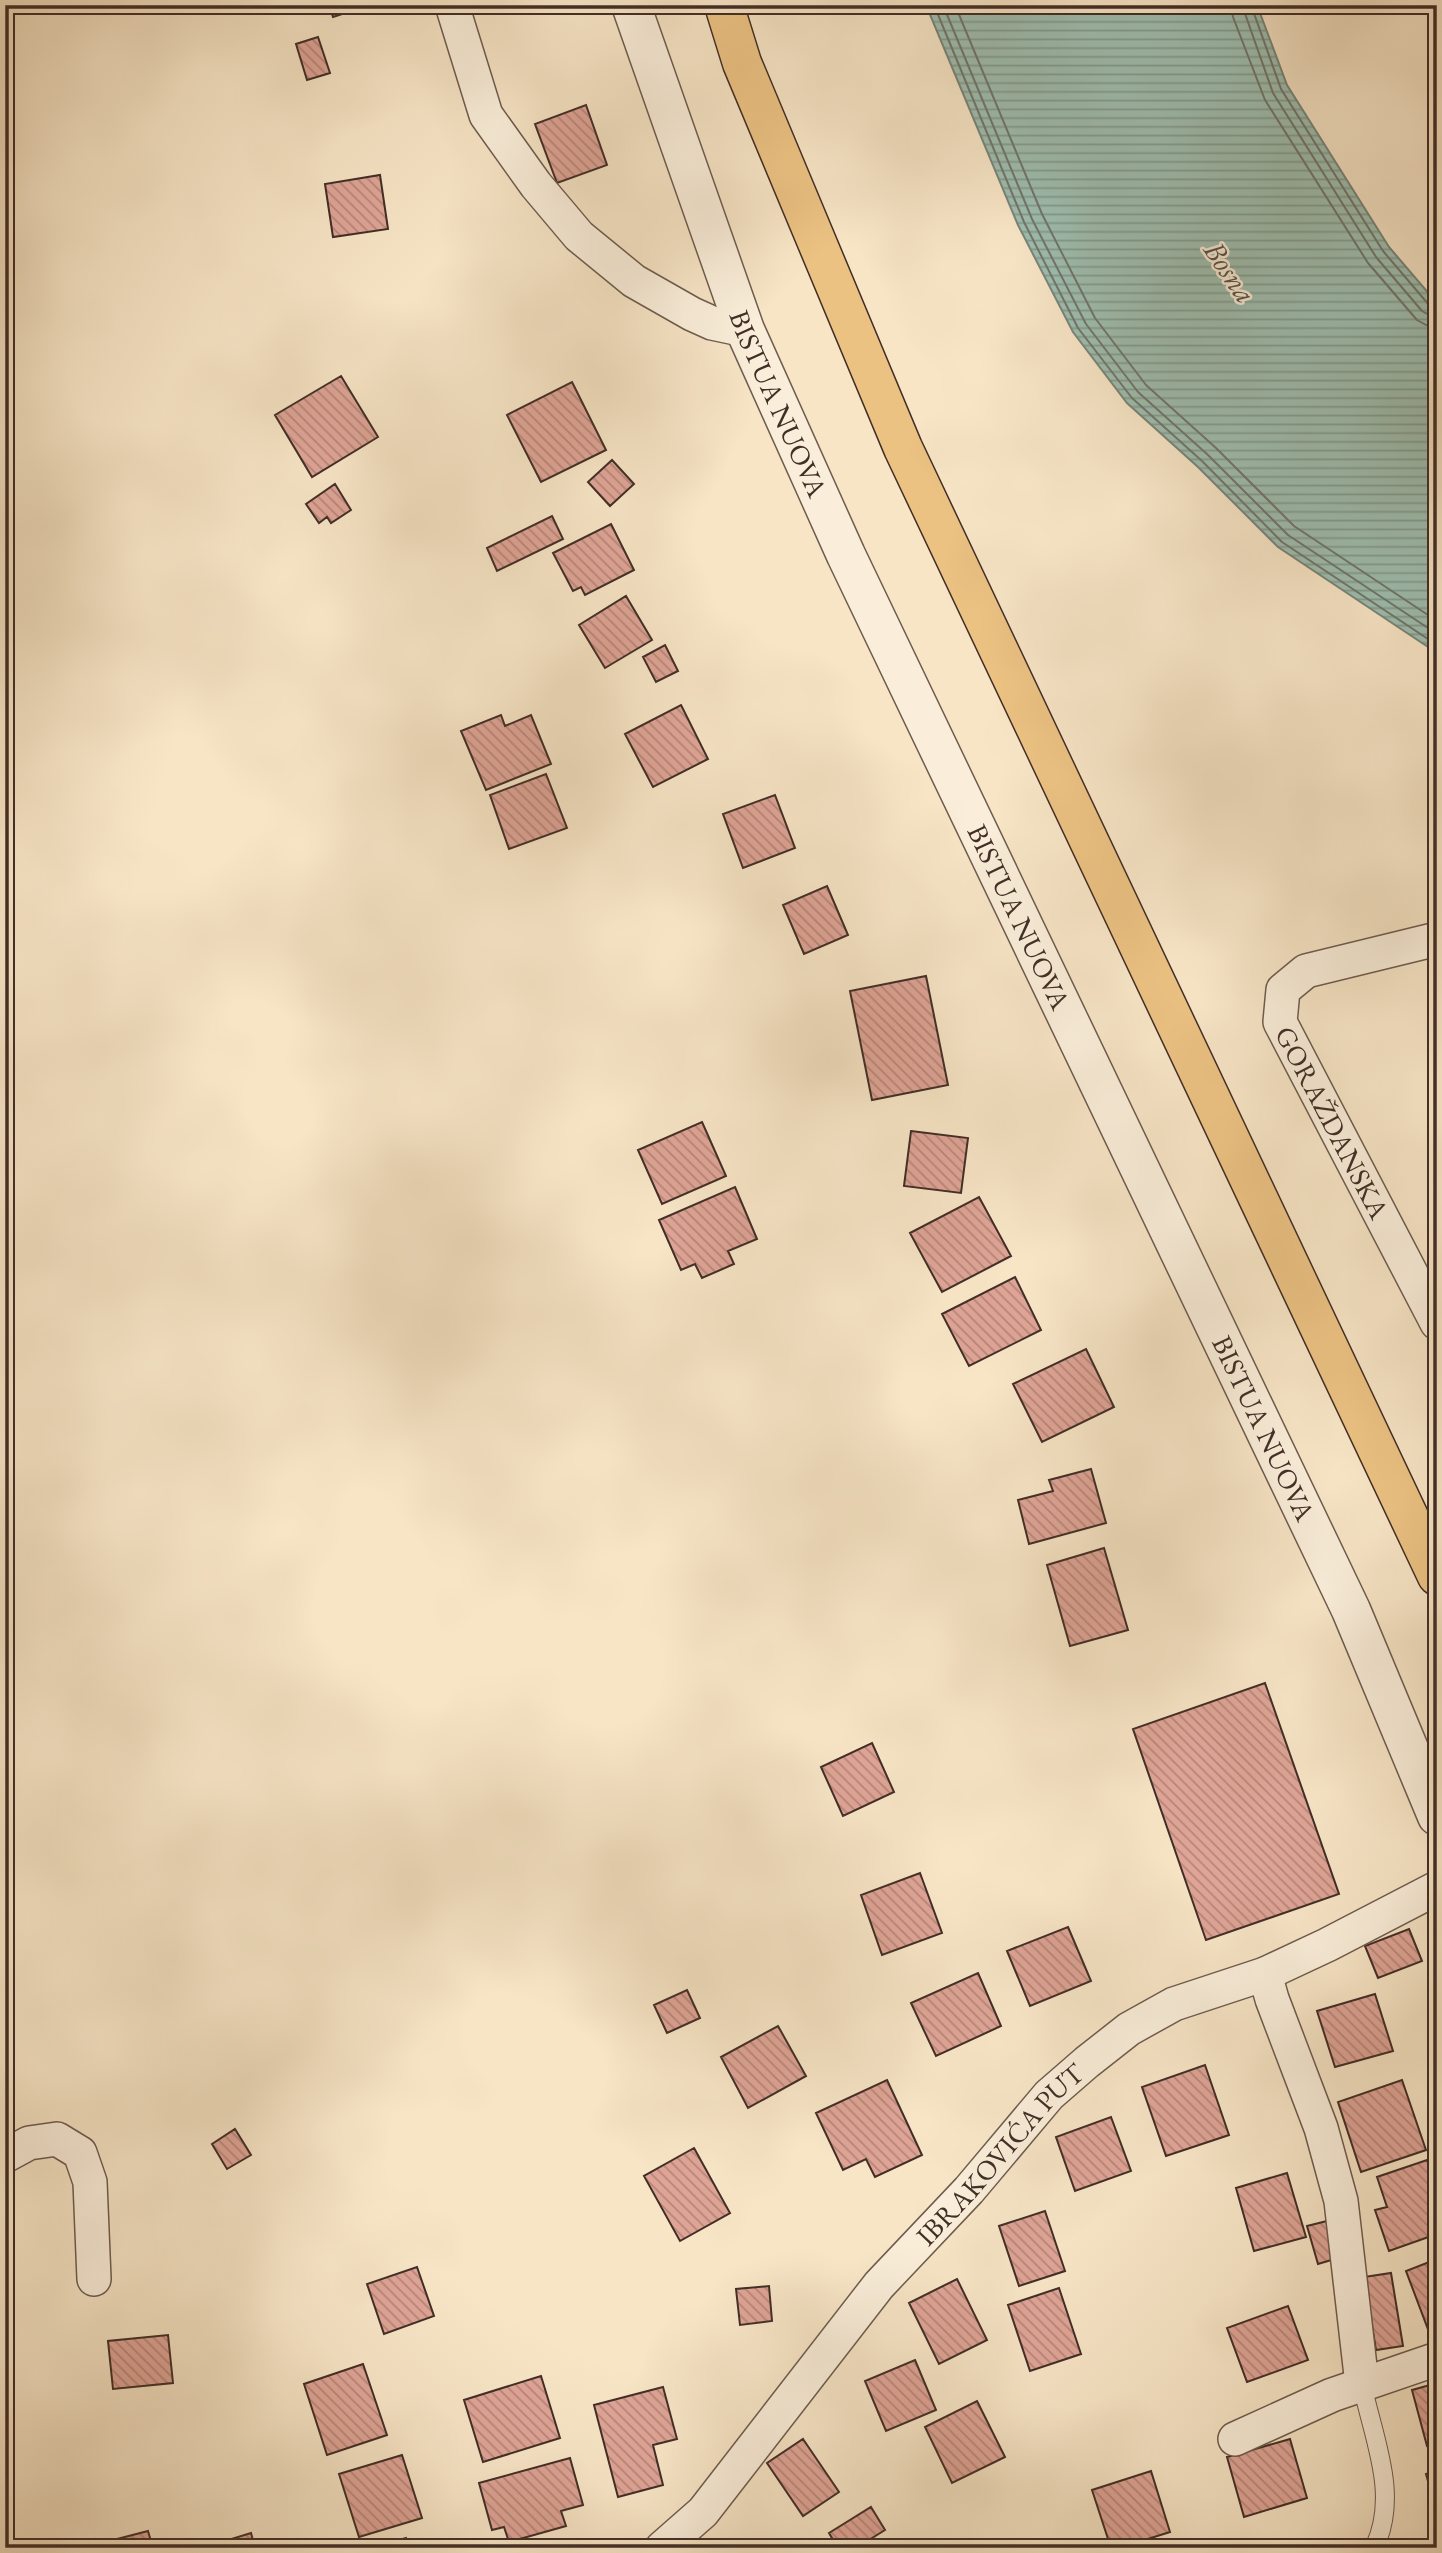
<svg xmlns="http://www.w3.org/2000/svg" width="1442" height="2553" viewBox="0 0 1442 2553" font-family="'EB Garamond',serif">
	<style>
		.water { fill: url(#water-rules); stroke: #79857a; stroke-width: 2 }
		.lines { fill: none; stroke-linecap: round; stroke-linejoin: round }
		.shore { stroke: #70766c; stroke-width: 2 }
		.building { fill: url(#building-back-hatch); stroke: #412e27; stroke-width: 2 }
		.service-casing { stroke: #6e5c4f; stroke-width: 20 }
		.minor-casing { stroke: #6e5c4f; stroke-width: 36 }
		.tertiary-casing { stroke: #6e5c4f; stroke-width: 41 }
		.trunk-casing { stroke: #412e27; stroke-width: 41 }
		.service { stroke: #faeeda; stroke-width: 18 }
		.minor { stroke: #faeeda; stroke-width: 33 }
		.tertiary { stroke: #faeeda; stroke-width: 38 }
		.trunk { stroke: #ecc283; stroke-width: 38 }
		.labels { text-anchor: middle; stroke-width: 5; stroke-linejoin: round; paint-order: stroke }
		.street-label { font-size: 28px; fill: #412e27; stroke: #faeeda }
		.water-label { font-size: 30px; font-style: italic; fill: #58524a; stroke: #faeeda }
	</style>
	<defs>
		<pattern id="water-rules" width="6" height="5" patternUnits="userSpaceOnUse" patternTransform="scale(1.75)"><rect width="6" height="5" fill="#9ebfb1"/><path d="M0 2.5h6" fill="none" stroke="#829c90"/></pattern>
		<pattern id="building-back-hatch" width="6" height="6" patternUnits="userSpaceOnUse" patternTransform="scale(1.75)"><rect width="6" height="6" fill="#dfa496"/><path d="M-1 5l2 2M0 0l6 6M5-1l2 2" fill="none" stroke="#b6867a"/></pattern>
	</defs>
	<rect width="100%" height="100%" fill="#f7e5c6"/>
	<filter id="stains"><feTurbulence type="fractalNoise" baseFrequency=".00286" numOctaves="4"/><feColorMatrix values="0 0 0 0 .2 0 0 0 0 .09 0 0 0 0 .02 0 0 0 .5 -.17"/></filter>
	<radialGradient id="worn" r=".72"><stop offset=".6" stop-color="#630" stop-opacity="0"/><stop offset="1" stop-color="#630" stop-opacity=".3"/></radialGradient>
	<!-- water -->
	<path class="water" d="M926,5H1257L1287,85L1389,247L1437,303V653L1278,547L1198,467L1127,403L1073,332L1018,225Z"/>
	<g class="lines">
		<!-- shore -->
		<path class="shore" d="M934,5L1024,222L1078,328L1132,398L1202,461L1282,542L1437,645
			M943,5L1032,219L1086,324L1138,392L1208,455L1288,535L1437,634
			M955,5L1042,214L1095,318L1146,385L1216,448L1294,526L1437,621
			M1231,5L1233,17L1265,100L1368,263L1417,320L1426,325L1437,326
			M1242,5L1273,93L1376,257L1422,311L1429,315L1437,316
			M1251,5L1281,89L1383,251L1429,305L1437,307"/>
	</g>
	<!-- building -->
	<path class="building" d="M329,5H370L333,17Z
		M318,37L330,73L307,80L296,44Z
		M586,105L607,165L557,183L535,124Z
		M380,175L388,229L333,237L325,184Z
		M341,376L378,437L312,477L275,415Z
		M572,382L606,450L541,482L507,415Z
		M612,460L634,484L610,506L588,482Z
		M335,484L351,510L331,523L327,517L319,523L306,504Z
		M552,516L563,539L497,571L487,548Z
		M611,524L634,570L585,595L581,587L573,591L553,553Z
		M626,596L652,640L605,668L579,625Z
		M665,645L678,671L656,682L643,657Z
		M681,705L708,759L653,787L625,734Z
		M501,715L505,726L531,715L551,764L486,790L461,731Z
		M546,774L567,828L509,849L490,795Z
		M775,795L795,848L743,868L723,814Z
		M827,886L848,935L804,954L783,905Z
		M926,976L948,1085L872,1100L850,991Z
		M702,1122L726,1176L662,1204L638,1150Z
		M911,1131L968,1138L961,1193L904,1186Z
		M735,1187L757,1239L728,1251L734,1264L702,1278L695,1264L681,1270L659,1220Z
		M979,1197L1011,1256L942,1292L910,1233Z
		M1015,1277L1041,1330L969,1366L942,1314Z
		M1086,1349L1114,1407L1042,1442L1013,1384Z
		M1091,1469L1106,1523L1029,1544L1018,1500L1053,1491L1049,1480Z
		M1104,1548L1128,1630L1070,1646L1047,1565Z
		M1265,1683L1339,1894L1206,1940L1133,1729Z
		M872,1743L894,1792L843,1816L821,1767Z
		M920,1873L942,1933L882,1955L861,1895Z
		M1068,1927L1091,1981L1030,2006L1007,1951Z
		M1409,1929L1422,1961L1378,1978L1365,1946Z
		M978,1973L1001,2026L936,2056L911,2003Z
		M687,1990L700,2018L667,2033L654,2005Z
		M1375,1994L1393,2051L1335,2067L1317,2011Z
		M778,2026L806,2076L748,2108L721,2057Z
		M1205,2065L1229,2135L1166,2156L1142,2087Z
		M887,2080L922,2155L875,2177L866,2159L843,2170L816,2113Z
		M1402,2080L1426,2150L1361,2172L1338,2102Z
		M1111,2117L1131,2171L1075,2191L1056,2137Z
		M235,2129L251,2155L227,2169L212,2144Z
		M694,2148L730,2213L680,2241L644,2176Z
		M1427,2160L1437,2187V2234L1389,2251L1375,2210L1387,2207L1377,2177Z
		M1287,2173L1306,2237L1254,2251L1236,2188Z
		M1045,2211L1065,2271L1019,2286L999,2226Z
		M1327,2221L1338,2258L1318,2264L1307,2226Z
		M1437,2259V2329L1429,2332L1406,2271Z
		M417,2267L434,2316L384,2334L367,2284Z
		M1391,2273L1403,2346L1376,2350L1364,2277Z
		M957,2279L987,2340L939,2364L909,2303Z
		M769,2286L772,2321L740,2325L736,2289Z
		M1059,2288L1081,2354L1030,2371L1008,2305Z
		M1288,2306L1308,2360L1247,2382L1227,2328Z
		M168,2335L173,2383L113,2389L108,2341Z
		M915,2360L936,2410L886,2431L865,2381Z
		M363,2364L387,2435L327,2455L304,2384Z
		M541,2376L560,2438L483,2462L464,2400Z
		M1437,2383V2443L1427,2446L1412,2390Z
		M663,2387L677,2439L653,2445L663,2485L618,2497L594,2405Z
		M977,2401L1005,2457L952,2483L925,2427Z
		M803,2439L839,2492L803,2516L767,2463Z
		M1290,2439L1307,2498L1244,2517L1227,2457Z
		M402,2455L422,2518L359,2537L339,2474Z
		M570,2458L583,2505L561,2511L566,2526L509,2542L504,2527L492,2530L479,2483Z
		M1151,2471L1170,2532L1119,2548H1111L1092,2490Z
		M1437,2471V2514L1426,2474Z
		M871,2507L885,2530L856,2548H838L829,2533Z
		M148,2531L153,2548H119L117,2539Z
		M251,2533L255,2548H202Z
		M406,2538L409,2548H371Z
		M95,2539L98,2548H68Z"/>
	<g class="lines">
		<defs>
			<path id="service" d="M1362,2384C1373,2438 1400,2495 1374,2548"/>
			<g id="minor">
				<path d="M452,5L486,115L536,185L579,236L634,281L692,314L712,323L745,330"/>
				<path id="s1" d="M1437,939L1306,971L1283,990L1280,1022L1437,1323"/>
				<path d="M1265,1974L1272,1999L1321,2128L1341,2201L1362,2384"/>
				<path d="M5,2156L29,2143L57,2139L80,2153L90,2182L94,2279"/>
				<path d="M1235,2439L1332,2395L1437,2359"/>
				<path id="s2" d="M662,2548L703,2512L879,2285L969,2190L1049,2095L1087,2062L1129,2029L1174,2004L1265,1974L1327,1945L1437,1888"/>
			</g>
			<g id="tertiary">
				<path id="s3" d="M631,5L745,330L846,555L1351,1610L1437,1816"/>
			</g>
			<path id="trunk" d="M724,5L742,63L903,448L1437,1576"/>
		</defs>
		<!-- service casing -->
		<use href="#service" class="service-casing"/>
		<!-- minor casing -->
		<use href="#minor" class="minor-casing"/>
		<!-- tertiary casing -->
		<use href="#tertiary" class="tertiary-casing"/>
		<!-- trunk casing -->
		<use href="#trunk" class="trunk-casing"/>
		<!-- service -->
		<use href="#service" class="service"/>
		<!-- minor -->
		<use href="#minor" class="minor"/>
		<!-- tertiary -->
		<use href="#tertiary" class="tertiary"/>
		<!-- trunk -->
		<use href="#trunk" class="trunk"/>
	</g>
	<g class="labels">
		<!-- street labels -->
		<g class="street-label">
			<text dy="10" stroke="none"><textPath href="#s3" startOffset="425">BISTUA NUOVA</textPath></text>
			<text dy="10" stroke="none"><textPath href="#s3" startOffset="992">BISTUA NUOVA</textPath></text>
			<text dy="10" stroke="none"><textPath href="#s1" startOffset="310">GORAŽDANSKA</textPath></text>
			<text dy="10" stroke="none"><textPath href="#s3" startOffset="1559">BISTUA NUOVA</textPath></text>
			<text dy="10" stroke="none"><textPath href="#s2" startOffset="520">IBRAKOVIĆA PUT</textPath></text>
		</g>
		<!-- water labels -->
		<g class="water-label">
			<text transform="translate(1230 272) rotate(56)" y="10">Bosna</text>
		</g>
	</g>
	<!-- margin -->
	<rect width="1442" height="2553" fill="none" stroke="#f7e5c6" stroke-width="28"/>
	<rect x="7" y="7" width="1428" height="2539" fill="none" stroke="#412e27" stroke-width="3.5"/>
	<rect x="14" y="14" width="1414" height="2525" fill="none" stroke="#412e27" stroke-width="2"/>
	<rect width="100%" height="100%" filter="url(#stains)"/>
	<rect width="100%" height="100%" fill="url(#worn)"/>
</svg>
